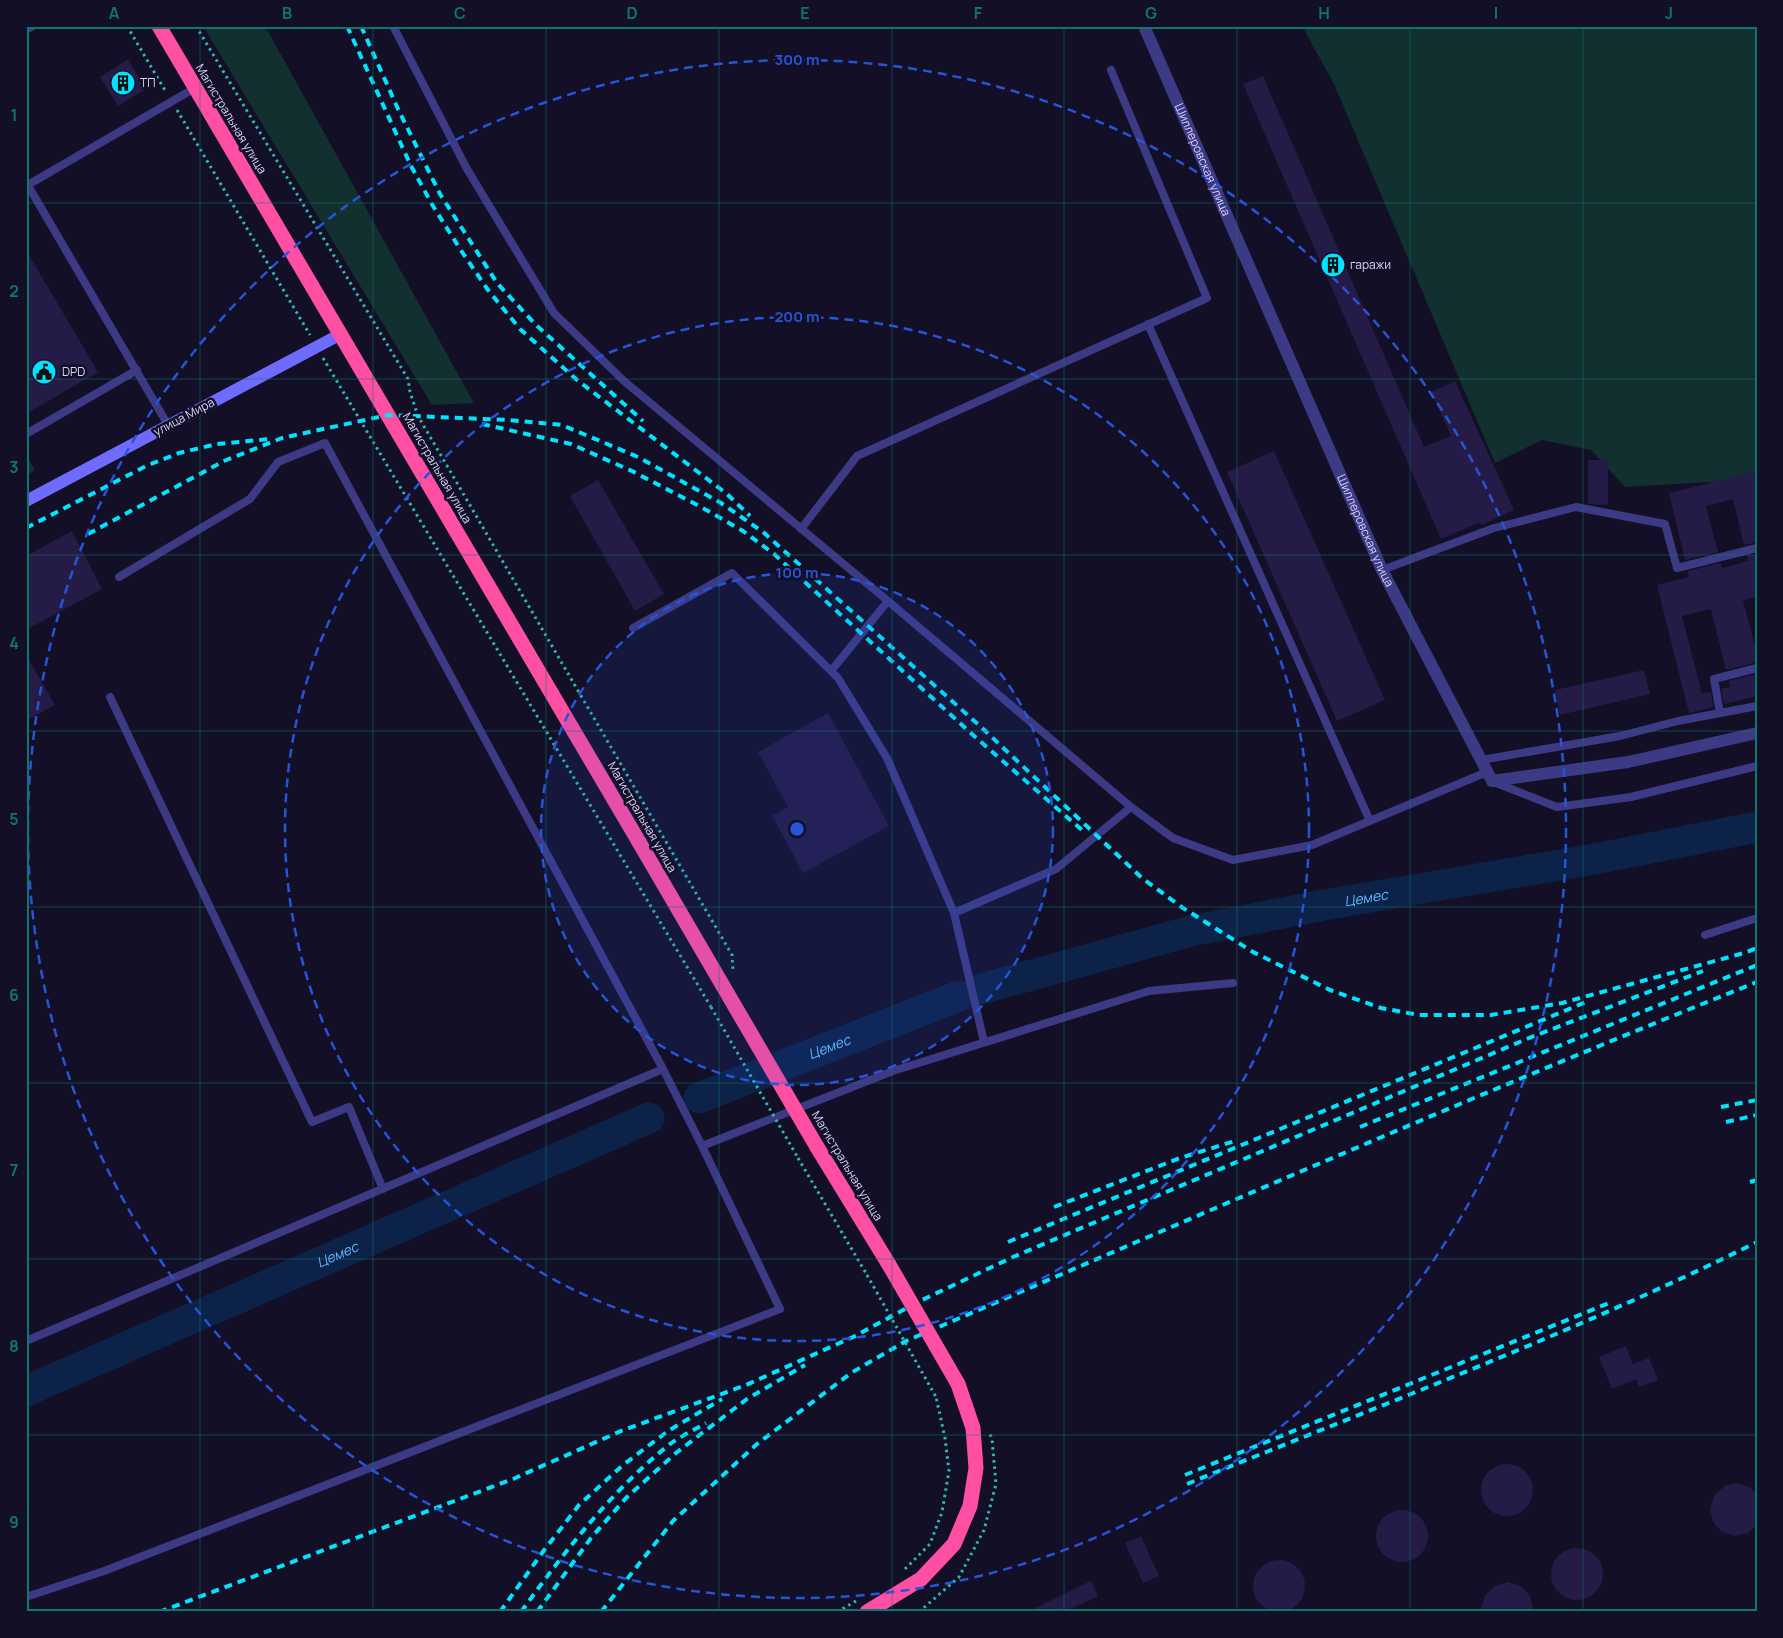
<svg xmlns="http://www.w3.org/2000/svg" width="1783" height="1638" viewBox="0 0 1783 1638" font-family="Manrope,sans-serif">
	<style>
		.green { fill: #12302f }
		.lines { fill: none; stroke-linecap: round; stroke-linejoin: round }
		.river { stroke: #0c2248; stroke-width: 31 }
		.building { fill: #241b47 }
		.path { stroke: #2fb8b0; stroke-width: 3; stroke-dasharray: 2.5 4; stroke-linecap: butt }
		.lane { stroke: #3d3a85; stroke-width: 8 }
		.street { stroke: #3d3a85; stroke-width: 12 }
		.secondary { stroke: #6f6bff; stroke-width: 12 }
		.highway { stroke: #ff4fa3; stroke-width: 15 }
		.rail { stroke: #00e5ff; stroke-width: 4; stroke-dasharray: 8 6; stroke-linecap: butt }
		.path-bridge { stroke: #2fb8b0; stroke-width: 3; stroke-dasharray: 2.5 4; stroke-linecap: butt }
		.highway-bridge { stroke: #ff4fa3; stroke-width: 15 }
		.grid { fill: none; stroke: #0f766e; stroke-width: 1; stroke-opacity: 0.55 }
		.ring { fill: none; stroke: #2655da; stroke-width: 2.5; stroke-dasharray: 9 6 }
		.labels { text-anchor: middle; stroke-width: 5; stroke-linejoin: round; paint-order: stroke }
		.poi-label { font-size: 12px; fill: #d9d4ff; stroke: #130f26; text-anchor: start }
		.street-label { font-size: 12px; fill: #d9d4ff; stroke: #130f26 }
		.water-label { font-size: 14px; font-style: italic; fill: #62b6ff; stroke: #130f26 }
		.centre { fill: #2655da; stroke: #130f26; stroke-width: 2.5 }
		.ring-label { font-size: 15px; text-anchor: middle; font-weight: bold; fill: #2655da; stroke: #130f26; stroke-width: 5; stroke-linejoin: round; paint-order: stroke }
		.neatline { fill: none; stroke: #0f766e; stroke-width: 2 }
		.grid-label { font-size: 16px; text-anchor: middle; font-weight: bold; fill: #0f766e }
	</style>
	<rect width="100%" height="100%" fill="#130f26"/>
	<!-- green -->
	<path class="green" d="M203,26H265L474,403L432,405Z
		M1302,26H1757V479L1625,487L1591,450L1542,440L1495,463L1334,84Z
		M26,454L35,470L26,476Z"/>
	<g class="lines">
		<!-- river -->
		<g class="river">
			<path id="s1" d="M981,989L1191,931L1324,905L1600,858L1757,827"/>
			<path id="s2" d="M699,1098L959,996"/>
			<path id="s3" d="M26,1391L649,1118"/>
		</g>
	</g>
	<!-- building -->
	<path class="building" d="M128,59L146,89L118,106L100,77Z
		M1263,76L1424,447L1451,436L1431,392L1455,381L1514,510L1482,525L1480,522L1441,539L1243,84Z
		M26,250L98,372L26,414Z
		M1274,451L1385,700L1337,721L1227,472Z
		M1588,460H1608V505L1588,504Z
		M1757,471V542L1744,545L1733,499L1706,506L1718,552L1685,560L1669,493Z
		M598,480L664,594L635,611L570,496Z
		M72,531L102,589L26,630V556Z
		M1757,554V597L1743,600L1757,654V662L1726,670L1711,609L1682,616L1702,694L1711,692L1713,707L1689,713L1657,585L1689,577L1688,571L1720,563L1722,568L1748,561L1747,556Z
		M26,655L55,705L26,721Z
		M1644,670L1650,694L1560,715L1555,690Z
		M1757,674V696L1724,704L1721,689L1730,687L1729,681Z
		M828,713L889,826L803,873L772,816L788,807L758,752Z
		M1626,1346L1633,1364L1649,1358L1658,1380L1639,1387L1636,1379L1612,1389L1599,1357Z
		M1481 1490a26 26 0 1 1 52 0a26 26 0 1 1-52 0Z
		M1737,1483L1750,1487L1757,1495V1525L1748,1533L1735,1536L1722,1532L1713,1522L1710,1509L1714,1496L1724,1486Z
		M1376 1536a26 26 0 1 1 52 0a26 26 0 1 1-52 0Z
		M1141,1536L1159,1576L1143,1583L1125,1543Z
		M1551 1574a26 26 0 1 1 52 0a26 26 0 1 1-52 0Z
		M1253 1586a26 26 0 1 1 52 0a26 26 0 1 1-52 0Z
		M1091,1581L1098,1596L1064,1612H1027Z
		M1508,1582L1521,1586L1530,1596L1534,1612H1480L1485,1595L1495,1586Z"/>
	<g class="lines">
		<!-- path -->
		<path class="path" d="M127,26L166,92
			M196,26L408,379L410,392L418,416L732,955L733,970
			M177,110L310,335
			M323,358L711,1007
			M798,1158L867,1275
			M905,1569L930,1544L942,1512L949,1471L945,1438L936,1397
			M837,1612L856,1601
			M919,1612L959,1577L984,1530L996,1484L992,1439L990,1434"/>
		<!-- lane -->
		<path class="lane" d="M393,26L467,169L554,313L624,381L888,601L1131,807L1173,838L1233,860L1312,845L1487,772
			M26,30L33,26
			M26,182L168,425
			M26,186L195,88
			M1148,324L1370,821
			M26,434L137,370
			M801,529L857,456L1207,298L1111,70
			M1382,570L1494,528L1576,507L1665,524L1677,568L1757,548
			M119,577L250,499L278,462L325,443L663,1069L702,1146
			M633,628L732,573L838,678L887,758L954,913L984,1042
			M831,671L888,601
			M110,697L312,1122L349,1107L383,1189
			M1720,713L1714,679L1757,668
			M1481,760L1620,736L1678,721L1757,706
			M1496,783L1557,807L1631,797L1757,766
			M954,913L1056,869L1131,807
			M1705,935L1757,918
			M26,1341L663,1069
			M26,1597L104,1571L780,1309L702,1146L893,1071L1149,991L1233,983"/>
		<!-- street -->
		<path class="street" id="s4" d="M1144,26L1382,570L1492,781L1628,762L1757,733"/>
		<!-- secondary -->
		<path class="secondary" d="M26,501L341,334"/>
		<!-- highway -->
		<path class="highway" d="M159,26L639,842
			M817,1147L888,1263
			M867,1612L921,1579L954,1544L970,1506L976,1468L973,1428L958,1384"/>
		<!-- rail -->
		<path class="rail" d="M347,26L411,166L433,206L460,249L488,290L520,329L577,380L727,494L750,516
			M361,26L398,109L440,194L497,283L536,325L643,421
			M482,424L571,444L632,471L701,507L743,531L774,554L973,735L1083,831
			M26,528L146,466L179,453L217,444L270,439
			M88,534L224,461L282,438L388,415L509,420L562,425L638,457L721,503L763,532L981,727L1142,878L1180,906L1253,952L1330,990L1381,1008L1419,1015H1491L1562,1003L1744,953L1757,948
			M1721,1107L1757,1100
			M1726,1122L1757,1115
			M1360,1127L1757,965
			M1750,1182L1757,1180
			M1054,1207L1180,1158L1235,1141
			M1008,1242L1586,1002
			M1185,1475L1609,1303
			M1187,1484C1378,1406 1572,1334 1757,1242
			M159,1612L513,1479L621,1431L746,1385L853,1337L920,1301L1013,1257L1529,1038L1703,971
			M500,1612L542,1553L579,1505L623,1465L668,1431L722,1399
			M521,1612C565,1551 611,1491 670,1444C681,1436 694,1430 706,1423
			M537,1612L591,1538L626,1498L676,1453L747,1399L805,1365
			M601,1612L673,1521L757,1444L851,1373L906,1341C1189,1220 1471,1096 1757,982"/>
		<!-- path-bridge -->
		<path class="path-bridge" d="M711,1007L798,1158
			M867,1275L936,1397"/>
		<!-- highway-bridge -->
		<path class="highway-bridge" d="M639,842L817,1147
			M888,1263L958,1384"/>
	</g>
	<!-- grid -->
	<path class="grid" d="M200,26V1612M373,26V1612M546,26V1612M719,26V1612M892,26V1612M1064,26V1612M1237,26V1612M1410,26V1612M1583,26V1612M26,203H1757M26,379H1757M26,555H1757M26,731H1757M26,907H1757M26,1083H1757M26,1259H1757M26,1435H1757"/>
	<!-- distance rings -->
	<circle cx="797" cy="829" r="256" fill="#2655da" fill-opacity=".12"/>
	<g class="ring">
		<circle cx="797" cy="829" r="256"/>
		<circle cx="797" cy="829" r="512"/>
		<circle cx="797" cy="829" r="769"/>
	</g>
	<!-- icons -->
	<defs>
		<symbol id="building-disc" viewBox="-11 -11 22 22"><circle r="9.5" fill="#00e5ff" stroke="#130f26"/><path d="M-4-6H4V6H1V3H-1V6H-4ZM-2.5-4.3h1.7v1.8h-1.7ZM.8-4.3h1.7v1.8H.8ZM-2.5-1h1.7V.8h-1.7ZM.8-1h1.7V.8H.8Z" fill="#111"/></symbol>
		<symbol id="civic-disc" viewBox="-11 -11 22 22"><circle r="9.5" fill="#00e5ff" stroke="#130f26"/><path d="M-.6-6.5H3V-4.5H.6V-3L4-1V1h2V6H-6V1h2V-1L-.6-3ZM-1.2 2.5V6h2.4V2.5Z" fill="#111"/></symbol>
	</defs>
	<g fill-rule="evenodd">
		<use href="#building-disc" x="109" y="69" width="28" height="28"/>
		<use href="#building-disc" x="1319" y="251" width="28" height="28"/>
		<use href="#civic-disc" x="30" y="358" width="28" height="28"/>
	</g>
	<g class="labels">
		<!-- poi labels -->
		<g class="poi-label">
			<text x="140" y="87">ТП</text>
			<text x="1350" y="269">гаражи</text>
			<text x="62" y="376">DPD</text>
		</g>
		<!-- street labels -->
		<g class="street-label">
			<text transform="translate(231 119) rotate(59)" y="4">Магистральная улица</text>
			<text dy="4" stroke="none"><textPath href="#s4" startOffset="146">Шиллеровская улица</textPath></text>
			<text transform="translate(184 417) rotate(-28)" y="4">улица Мира</text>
			<text transform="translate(437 468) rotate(60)" y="4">Магистральная улица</text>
			<text dy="4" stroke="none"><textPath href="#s4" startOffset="551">Шиллеровская улица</textPath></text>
			<text transform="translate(642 817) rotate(60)" y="4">Магистральная улица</text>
			<text transform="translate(847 1166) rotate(59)" y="4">Магистральная улица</text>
		</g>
		<!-- water labels -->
		<g class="water-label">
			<text dy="5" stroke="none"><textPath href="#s1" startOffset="396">Цемес</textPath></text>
			<text dy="5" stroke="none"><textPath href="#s2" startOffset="140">Цемес</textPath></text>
			<text dy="5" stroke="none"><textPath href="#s3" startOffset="340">Цемес</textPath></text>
		</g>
	</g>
	<circle cx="797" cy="829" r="8" class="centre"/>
	<g class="ring-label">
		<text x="797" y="65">300 m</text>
		<text x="797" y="322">200 m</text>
		<text x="797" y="578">100 m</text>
	</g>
	<!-- border -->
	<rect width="1783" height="1638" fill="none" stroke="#130f26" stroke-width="55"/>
	<rect x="28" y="28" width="1728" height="1582" class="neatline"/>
	<g class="grid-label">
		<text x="114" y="19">A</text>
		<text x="287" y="19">B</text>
		<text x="460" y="19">C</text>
		<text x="632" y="19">D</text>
		<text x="805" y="19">E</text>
		<text x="978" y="19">F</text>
		<text x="1151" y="19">G</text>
		<text x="1324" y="19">H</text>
		<text x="1496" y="19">I</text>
		<text x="1669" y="19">J</text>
		<text x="14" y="121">1</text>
		<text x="14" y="297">2</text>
		<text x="14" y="473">3</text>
		<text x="14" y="649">4</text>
		<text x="14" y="825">5</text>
		<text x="14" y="1001">6</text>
		<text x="14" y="1176">7</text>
		<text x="14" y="1352">8</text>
		<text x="14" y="1528">9</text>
	</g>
</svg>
